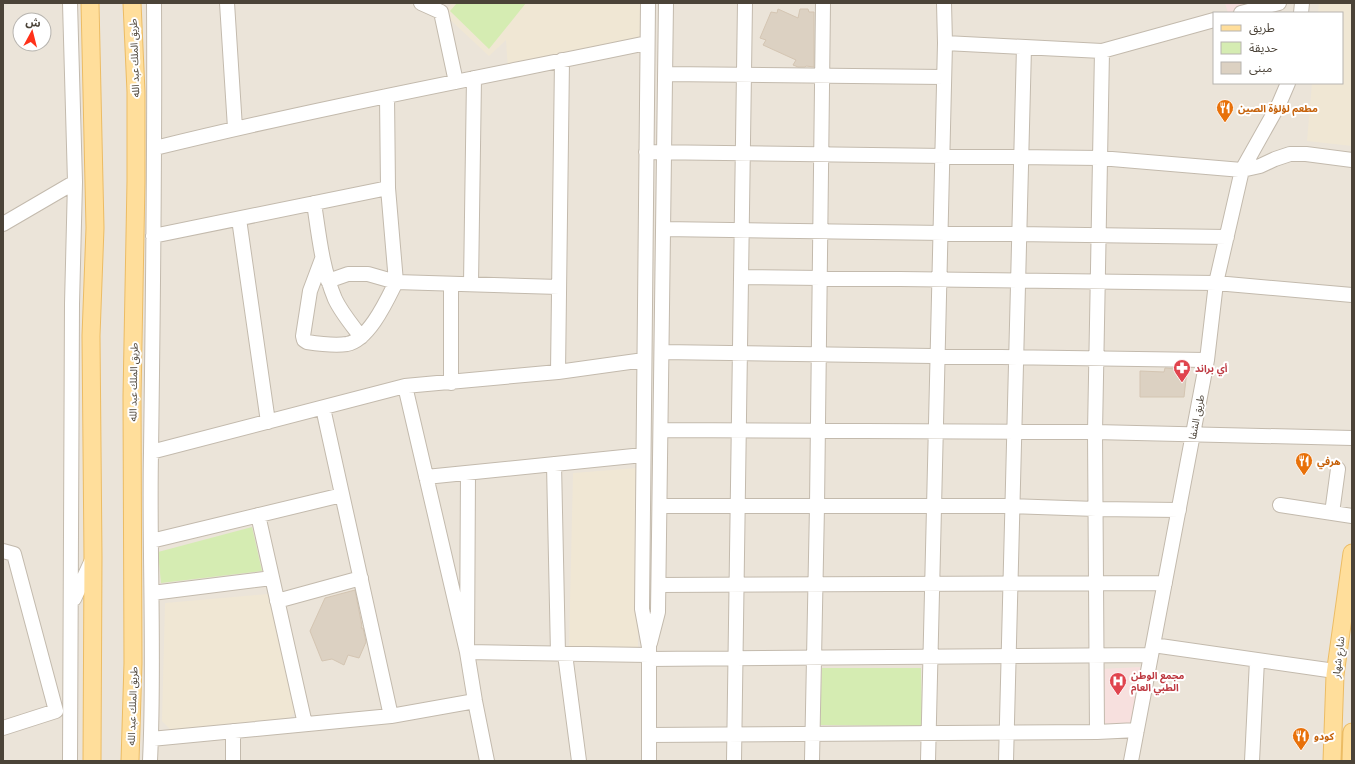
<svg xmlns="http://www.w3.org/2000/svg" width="1355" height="764" viewBox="0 0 1355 764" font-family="'Varela Round','Noto Sans Arabic',sans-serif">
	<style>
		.residential { fill: #ebe4d9; fill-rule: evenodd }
		.education { fill: #f0e7d4 }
		.medical { fill: #f7e0de }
		.green { fill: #d5ecb2 }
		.building { fill: #dcd1c2; stroke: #d4c5b2 }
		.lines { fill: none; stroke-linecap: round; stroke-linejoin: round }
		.minor-casing { stroke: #c3baad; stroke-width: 16 }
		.major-casing { stroke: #ecbc64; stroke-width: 19 }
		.minor { stroke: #fff; stroke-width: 14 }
		.major { stroke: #ffde9b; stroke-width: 17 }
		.labels { text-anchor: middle; stroke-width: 4; stroke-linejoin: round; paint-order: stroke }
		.street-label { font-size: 10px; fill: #4b4338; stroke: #fff }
		.food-label { font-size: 10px; font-weight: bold; fill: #c56008; stroke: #fff; text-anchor: start }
		.health-label { font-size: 10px; font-weight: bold; fill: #be3a42; stroke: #fff; text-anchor: start }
	</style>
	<rect width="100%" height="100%" fill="#f6f2eb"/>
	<!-- residential -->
	<path class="residential" d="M3,3H1352V761H3ZM1214,13H1342V83H1214ZM20,20H44V44H20Z"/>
	<!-- education -->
	<path class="education" d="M452,3H643L642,38L508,70L506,40L489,56L443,13Z
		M1319,3H1352V146L1307,141L1312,83H1342V13H1318Z
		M637,468L638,648L569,647L573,473Z
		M268,594L298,709L290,718L172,731L162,721L165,603Z"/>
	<!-- medical -->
	<path class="medical" d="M1225,3H1254L1228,13Z
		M1141,667L1130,726L1100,723L1101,669Z"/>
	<!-- green -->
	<path class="green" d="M457,3H526L489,49L450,11Z
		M252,527L262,571L161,583L158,552Z
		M822,668H921L922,726L820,725Z"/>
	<!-- building -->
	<path class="building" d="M778,9L798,18L800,9H808L809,12H814V67L806,66L805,67H798L793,65L796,60L763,45L766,40L760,38L771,12L777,13Z
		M1165,368L1187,370L1184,397H1140V371L1164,372Z
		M355,590L362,626L361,628H363L366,642L359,658L348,655L344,665L332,659L322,661L310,631L325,598Z"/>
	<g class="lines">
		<defs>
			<path id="minor" d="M70,3L75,182L72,304L70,761
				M227,3L235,128
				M421,3L441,12L456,82
				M648,3L642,609L649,647V761
				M1241,13L1279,3
				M1301,13L1302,3
				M945,43L1102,51L1214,20
				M665,74L944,77
				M387,96L388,188L396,282L559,287
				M155,148C317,108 483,77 647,43
				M646,152L1100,158L1242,170L1260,166L1275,159L1290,154H1306L1352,160
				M314,203C319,236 322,268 335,299C341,312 352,325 361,337
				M239,219L268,422
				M3,224L75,182
				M663,229L1227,237
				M153,236L388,188
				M322,259L310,291L303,336L304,340L307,342C320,344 334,346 347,344C369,340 387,300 396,282L368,274H348L328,281
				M741,277L1216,283L1352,295
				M471,284L474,78
				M662,352L1207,360
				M558,372L562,60
				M451,383V284
				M405,386L467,652L475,701L487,761
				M323,408L391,716
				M661,430L1095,432L1352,438
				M151,452L405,386L558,372L644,360
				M554,464L558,654
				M468,473L467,652L649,655
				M426,477L643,455
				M1280,505L1352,516
				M660,506H1012L1096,509L1179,510
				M1332,513L1338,469
				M258,515L305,724
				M151,541L342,495
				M3,551L14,554L56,711L3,728
				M659,585L1165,583
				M152,593L272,578
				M74,599L92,560
				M277,601L361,578
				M650,643L658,612L666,3
				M1153,645L1335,671
				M565,654L579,761
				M649,659L1151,655
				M233,731V761
				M1097,732L1095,432L1102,51
				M649,735L1097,732L1137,730
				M151,739L391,716L475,701
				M150,761C155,658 149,555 151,452C153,303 155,153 154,3
				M734,761L745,3
				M812,761L817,506L823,3
				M928,761L945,43L944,3
				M1006,761L1024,47
				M1131,761L1207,360L1216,283L1242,170L1279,104L1288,83
				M1252,761L1257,660"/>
			<path id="major" d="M90,3L95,228L91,336L93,557L92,761
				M130,761L133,663L132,397L136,181V92L132,3
				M1332,761L1335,675L1352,553
				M1351,761L1352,732"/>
		</defs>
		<!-- minor casing -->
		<use href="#minor" class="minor-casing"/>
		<!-- major casing -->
		<use href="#major" class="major-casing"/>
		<!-- minor -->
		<use href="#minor" class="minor"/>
		<!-- major -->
		<use href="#major" class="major"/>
	</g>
	<!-- icons -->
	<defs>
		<symbol id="restaurant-pin" viewBox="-11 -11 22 30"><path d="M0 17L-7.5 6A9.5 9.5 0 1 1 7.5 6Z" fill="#e8710a" stroke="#fff"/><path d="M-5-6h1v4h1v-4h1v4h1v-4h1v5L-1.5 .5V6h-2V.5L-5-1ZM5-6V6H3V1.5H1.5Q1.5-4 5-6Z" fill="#fff"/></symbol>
		<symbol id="pharmacy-pin" viewBox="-11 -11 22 30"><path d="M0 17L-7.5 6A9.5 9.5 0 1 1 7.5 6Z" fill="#e0444e" stroke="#fff"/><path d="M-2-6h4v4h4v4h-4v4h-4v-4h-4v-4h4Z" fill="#fff"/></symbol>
		<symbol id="hospital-pin" viewBox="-11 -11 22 30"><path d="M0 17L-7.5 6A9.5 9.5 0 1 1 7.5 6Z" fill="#e0444e" stroke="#fff"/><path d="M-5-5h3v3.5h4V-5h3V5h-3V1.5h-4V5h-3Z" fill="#fff"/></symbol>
	</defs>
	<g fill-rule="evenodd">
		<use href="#restaurant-pin" x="1215" y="98" width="20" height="27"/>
		<use href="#pharmacy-pin" x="1172" y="358" width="20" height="27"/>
		<use href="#restaurant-pin" x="1294" y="451" width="20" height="27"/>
		<use href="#hospital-pin" x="1108" y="671" width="20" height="27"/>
		<use href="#restaurant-pin" x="1291" y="726" width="20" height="27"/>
	</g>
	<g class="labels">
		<!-- street labels -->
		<g class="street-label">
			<text transform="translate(134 58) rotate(-92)" y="4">طريق الملك عبد الله</text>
			<text transform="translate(133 382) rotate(-89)" y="4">طريق الملك عبد الله</text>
			<text transform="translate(1196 417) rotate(-79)" y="4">طريق الشفا</text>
			<text transform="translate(1338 657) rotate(-83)" y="4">شارع شهار</text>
			<text transform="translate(132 706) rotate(-88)" y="4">طريق الملك عبد الله</text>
		</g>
		<!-- food labels -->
		<g class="food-label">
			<text x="1238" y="112">مطعم لؤلؤة الصين</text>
			<text x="1317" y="465">هرفي</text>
			<text x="1314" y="740">كودو</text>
		</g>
		<!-- health labels -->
		<g class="health-label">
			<text x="1195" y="372">أي براند</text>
			<text x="1131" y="679">مجمع الوطن<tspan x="1131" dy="12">الطبي العام</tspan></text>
		</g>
	</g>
	<!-- border -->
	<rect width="1355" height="764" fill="none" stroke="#4b4338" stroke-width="8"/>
	<!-- legend -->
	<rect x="1213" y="12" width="130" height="72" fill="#ffffff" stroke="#b7b4af"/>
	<rect x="1221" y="25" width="20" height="6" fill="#ffde9b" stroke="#b7b4af"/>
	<text x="1249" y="32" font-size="12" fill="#4b4338">طريق</text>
	<rect x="1221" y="42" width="20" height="12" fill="#d5ecb2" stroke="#b7b4af"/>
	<text x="1249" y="52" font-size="12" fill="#4b4338">حديقة</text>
	<rect x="1221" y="62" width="20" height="12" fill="#dcd1c2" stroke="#b7b4af"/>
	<text x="1249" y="72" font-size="12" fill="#4b4338">مبنى</text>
	<!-- north arrow -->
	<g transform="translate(32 32) rotate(7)"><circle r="19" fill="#ffffff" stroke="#b7b4af"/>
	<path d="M0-3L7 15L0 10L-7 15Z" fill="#ff3119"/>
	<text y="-6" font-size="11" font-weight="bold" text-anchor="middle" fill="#4b4338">ش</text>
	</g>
</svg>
